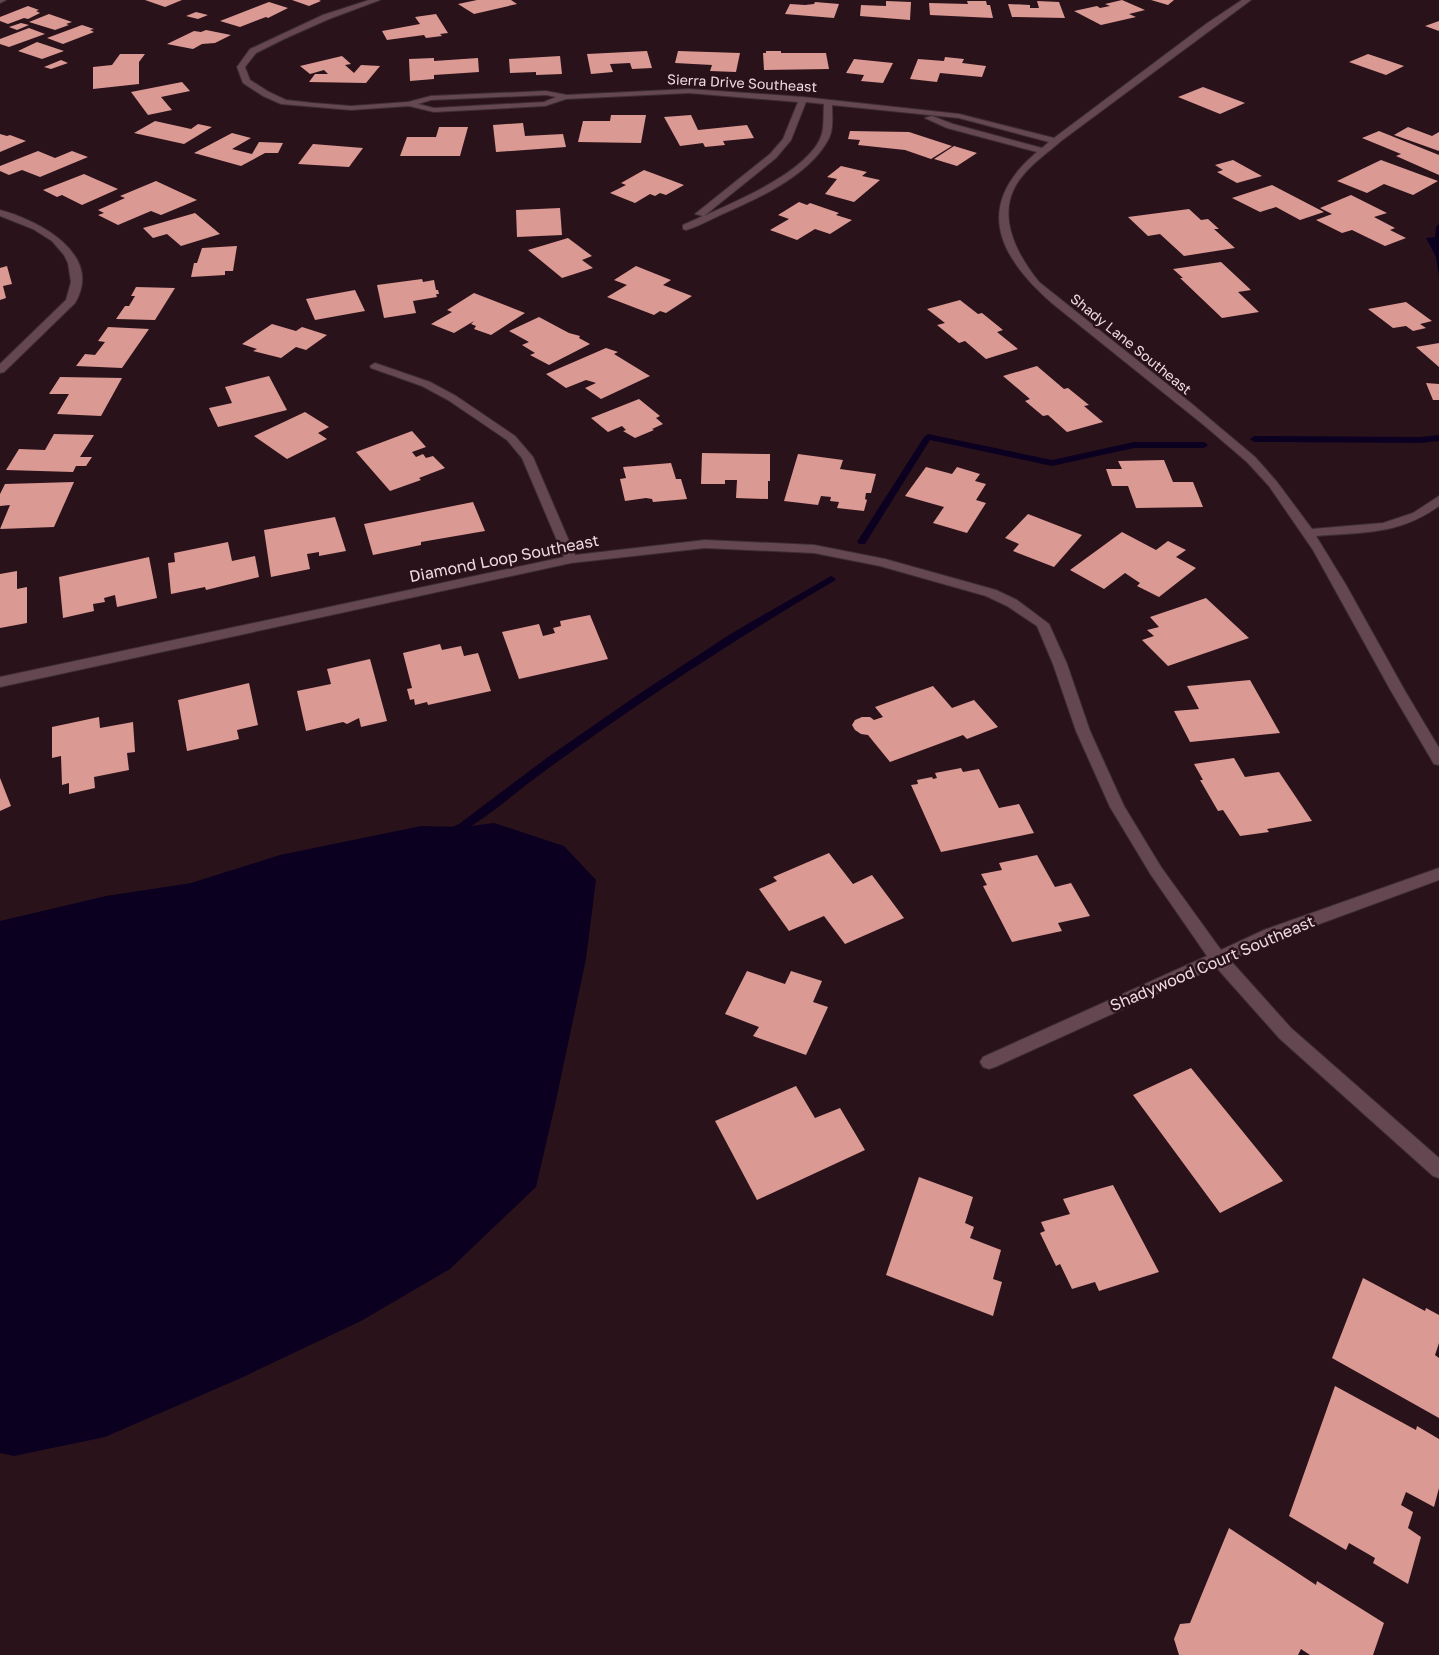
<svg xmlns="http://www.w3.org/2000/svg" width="1439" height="1655" viewBox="0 0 1439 1655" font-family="'Golos Text',sans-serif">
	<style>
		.water { fill: #0b0020 }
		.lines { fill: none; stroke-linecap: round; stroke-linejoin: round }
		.stream { fill: #0b0020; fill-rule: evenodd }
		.building { fill: #db9993 }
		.minor-casing { stroke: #3d2d32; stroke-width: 2 }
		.minor { fill: #644751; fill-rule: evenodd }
		.labels { text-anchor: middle; stroke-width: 5; stroke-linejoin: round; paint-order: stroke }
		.far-street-label { font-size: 14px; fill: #eedbe1; stroke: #2a121b }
		.street-label { font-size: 16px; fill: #eedbe1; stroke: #2a121b }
	</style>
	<rect width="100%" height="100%" fill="#2a121b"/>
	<!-- water -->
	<path class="water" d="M1439,224V277L1436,257L1426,238L1435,237L1436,227Z
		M494,823L564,846L596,880L586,959L555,1105L536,1187L450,1269L361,1321L241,1378L105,1437L14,1456L0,1453V921L106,896L191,883L280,855L421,826L463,827Z"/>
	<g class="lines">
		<!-- stream -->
		<path class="stream" d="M928,434L1052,460L1134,442H1204L1208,445L1204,448H1134L1052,466L930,440L865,544H859L857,542L924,437Z
			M1439,435V441L1420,443L1254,442L1250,439L1254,436L1420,437Z
			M831,576L836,579L834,581C729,643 628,709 530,782C515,793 460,841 445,836L443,833L445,830L459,824L548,757L639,694L732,633Z"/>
	</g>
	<!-- building -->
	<path class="building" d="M145,0H182L165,7Z
		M292,0H319L321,1L309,6Z
		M477,0H511L517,4L474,14L458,4Z
		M1122,0L1145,10L1129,14L1136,17L1101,25L1074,11L1097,6L1100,8L1110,6L1105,4Z
		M1151,0H1174L1168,5Z
		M886,1L911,2L910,20L860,16L861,5L886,6Z
		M967,1H986L987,5H990L993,18L930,15L929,3L968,4Z
		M1037,1L1059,2L1065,18L1012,17L1008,4L1030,5V8H1039Z
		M269,2L288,8L268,18L266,17L240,27L220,21Z
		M815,2L839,4L834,18L785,14L790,4L805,5L814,4Z
		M28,6L39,10L36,11L40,13L28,19L24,18L8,24L0,21V17Z
		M196,12L208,15L198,19L186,16Z
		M49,14L72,22L66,24L69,25L55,30L29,22Z
		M436,14L448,33L440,34L442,36L426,38L424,35L387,40L382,31L420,24L415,17Z
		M1439,21V31L1425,26Z
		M21,23L29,25L17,30L9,27Z
		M82,25L94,29L90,30L94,32L63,44L47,38Z
		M29,28L45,34L9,47L0,44V39Z
		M206,30L231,35L215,43L202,44L193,49L167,44L194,31L201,32Z
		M37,42L64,51L42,59L18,51Z
		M647,51L652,68L632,69L630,63L610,64L613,72L591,74L587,54Z
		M678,51L740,53L736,72L710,71L712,65L675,63Z
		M766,51H781V53H826L829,69L764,70L763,53H766Z
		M120,54H145L139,62V84L93,89V67L112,65Z
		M1368,54L1404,66L1386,75L1349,62Z
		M342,56L351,64L345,65L354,73L361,65L380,66L366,83L309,82L315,74H328L324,70L310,74L300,66Z
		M560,56L562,74L536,75V72L510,73L509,59Z
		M945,57L964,59L962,63L986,66L982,77L940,73L937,82L910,79L918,59L944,61Z
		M434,58V61L478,58L479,72L434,75V79L410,81L409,59Z
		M854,59L893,63L883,83L861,81L864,75L846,73Z
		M61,60L68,63L51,69L44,67Z
		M182,82L190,91L161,97L172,110L148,115L131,92Z
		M1203,87L1245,103L1220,114L1178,97Z
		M611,115H646L641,143L578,142L583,121H610Z
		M691,115L698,130L747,125L754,138L723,141L725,145L705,147L703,143L680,146L664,117Z
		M155,121L191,129L198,124L212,127L184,144L134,133Z
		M523,123L525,136L563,134L566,147L496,152L493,125Z
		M439,127H468L460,156H400L407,137H436Z
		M1408,127L1432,136L1439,132V151L1394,135Z
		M850,131L909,132L952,146L931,159L905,150L858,145L860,140L848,139Z
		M1379,131L1439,155V175L1396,156L1401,154L1362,138Z
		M232,133L251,138L232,149L252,154L259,142L283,143L278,153H265L241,166L194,153Z
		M0,134L7,136L10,135L26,141L0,152Z
		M313,144L363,148L349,167L298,164Z
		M954,146L977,153L957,166L934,159Z
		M38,151L55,158L72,151L88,157L40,177L22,170L9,175L0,171V166Z
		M1233,160L1262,176L1237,183L1217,172L1223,170L1215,165Z
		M1381,160L1438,181L1413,195L1384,184L1367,193L1337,181Z
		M841,166L867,172L862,176L880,180L854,202L825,194L837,179L827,177Z
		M644,170L684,185L666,195L660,193L655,196L650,194L635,203L610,193L626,185L621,183Z
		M84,174L118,189L82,205L62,195L57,197L43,190Z
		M156,181L197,200L161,215L151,211L118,225L98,215L104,213L98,210L125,198L120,196Z
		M1272,185L1324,212L1300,220L1276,207L1260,212L1232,198Z
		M1351,195L1387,213L1374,217L1395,228L1390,230L1406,238L1385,246L1352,230L1342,233L1316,220L1332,214L1320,208Z
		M799,202L807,205L810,203L839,213L836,215L852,220L830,234L815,229L797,240L770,230L789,219L778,215Z
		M560,208L562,235L517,237L516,210Z
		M1189,209L1201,220L1208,219L1219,229H1214L1235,248L1184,256L1160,234L1148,236L1128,217Z
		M195,213L220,234L181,246L167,234L153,238L143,228Z
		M568,238L592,256L582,260L593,268L562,278L528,250Z
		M237,246L233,271H225V275L191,277L194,263H197L202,248Z
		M1221,262L1251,290L1238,292L1259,312L1222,318L1180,278H1183L1173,269Z
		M7,266L12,284L3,286L6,298L0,300V268Z
		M636,266L671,280L663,285L692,296L666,313L660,311L654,315L607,297L627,285L614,280Z
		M422,279L423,282L434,280L436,290H438L439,294H436L437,297L413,301L416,313L384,318L377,285Z
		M136,287L175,288L155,320L116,319L125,306H129L135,296H131Z
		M355,290L365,311L315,320L306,299Z
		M474,293L525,313L491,335L474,329L476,326L471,324L474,321L454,333L431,324L452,312L447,310Z
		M960,300L978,314L982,313L1003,330L997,332L1018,349L986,359L965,341L959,343L937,325L945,323L927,309Z
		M1406,302L1432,321L1420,324L1426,328L1413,331L1406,326L1393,328L1368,309Z
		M539,317L569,333L580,336L579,338L590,344L549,365L530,355L535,353L522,345L529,342L509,331Z
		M272,324L296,331L302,327L327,335L306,350L296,347L281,358L253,351L257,349L242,344Z
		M108,327L149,329L122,368L76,366L85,354L95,355L105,342L98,341Z
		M1439,343V367L1416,347Z
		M606,348L618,352L614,354L650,376L601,399L585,388L596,383L593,382L586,380L566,388L546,374Z
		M1037,366L1064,389L1068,388L1089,405L1084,406L1103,422L1067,432L1048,415L1043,416L1025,401L1030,399L1003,376Z
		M269,376L287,410L218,427L209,408L232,403L225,387Z
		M60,377L122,378L101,416L57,414L69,394H49Z
		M1426,383L1439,384V400H1433Z
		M639,399L660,416L656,418L663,424L652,429L654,430L635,438L623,431L626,430L622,426L608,432L591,418Z
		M305,412L329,427L318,433L327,439L287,459L254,436Z
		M412,431L426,447L412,452L416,457L423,454L426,458L433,456L445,468L419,478L421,480L390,491L356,452Z
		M54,434L94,435L80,457H92L86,466H76L73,472L6,470L19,449L45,450Z
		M702,453L770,454V481H768V499L736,498L737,480H725V484H701Z
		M798,454L843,460L840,469L876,474L871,493H866L865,499L867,500L864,511L837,508L839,502L830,501L831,497L821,496L818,505L784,501Z
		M1164,460L1173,482H1193L1203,507L1136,508L1128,486H1112L1106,469H1122L1118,461Z
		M671,463L676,479H681L687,499L653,502L652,499L646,498L625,501L620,479L626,478L623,467Z
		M926,467L952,474L957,467L980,474L975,481L986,484L976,500L986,503L967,533L933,523L944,507L905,496Z
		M74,482L54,527L0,529L10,505L0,506V494L5,484Z
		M473,502L485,531L421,542V545L373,555L364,524Z
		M1028,514L1082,535L1054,567L1013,551L1019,544L1005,538Z
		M335,517L346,551L319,556V552L307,554L310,569L271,577L264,530Z
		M1122,532L1156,550L1168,541L1186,550L1176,557L1196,568L1159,597L1137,586L1140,583L1125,573L1104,589L1070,570Z
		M228,542L232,561L255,556L259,577L206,590L205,587L171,594L168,563L175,562L174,553Z
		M149,557L157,598L117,607L115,595L104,598L105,602L93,604L94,611L63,618L59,577Z
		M17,571V589L27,587V623L0,628V574Z
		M1206,598L1249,638L1168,666L1142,640L1154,636L1147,630L1159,627L1150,617Z
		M590,615L608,659L519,679L502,632L539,624L543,636L555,633L553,628L561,626L560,621Z
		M440,644L442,650L461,646L464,656L478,653L491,691L428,705L427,702L415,705L414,699L410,700L407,689L412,688L403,653Z
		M370,659L387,721L361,727L359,718L347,724L343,722L306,731L297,691L331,684L327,669Z
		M1250,680L1280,733L1190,742L1174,711L1199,709L1187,686Z
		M249,683L258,725L237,730L239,739L187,751L178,700Z
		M933,686L952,708L974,700L998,727L967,739L963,735L890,762L868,735L861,734L855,730L852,725L855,720L862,717H870L874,720L883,717L875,707Z
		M99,717L100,728L133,722L135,752L127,753L129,770L94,777L95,788L69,794V783L62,785L61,756L52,758V727Z
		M1234,758L1245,777L1279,772L1312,821L1267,829L1269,832L1240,836L1223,810L1218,811L1200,780H1203L1194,764Z
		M961,768L963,772L979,769L999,808L1019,804L1034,833L941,852L911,785L918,784L917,780L932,777L933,779L937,778L935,773Z
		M0,778L11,806L0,811Z
		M829,853L853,884L872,875L904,918L845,944L824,916L789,931L759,889L777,881L773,877Z
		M1037,855L1055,887L1071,883L1090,916L1058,923L1062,931L1012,942L983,886L987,885L981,874L1002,870L999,863Z
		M747,971L785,984L791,971L822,981L813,1002L828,1007L806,1055L753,1036L759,1027L725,1014Z
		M1191,1068L1283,1181L1220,1213L1133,1095Z
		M796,1086L815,1118L840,1108L865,1150L757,1200L715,1121Z
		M919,1177L973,1197L965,1223L974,1227L970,1238L1001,1250L993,1279L1002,1282L993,1316L886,1275Z
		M1113,1185L1159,1272L1099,1291L1095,1282L1072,1289L1060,1264L1056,1266L1040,1233L1045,1231L1041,1222L1070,1214L1063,1199Z
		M1363,1278L1425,1311L1426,1308L1439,1315V1343L1435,1355L1439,1358V1418L1332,1358Z
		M1335,1386L1416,1430L1417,1426L1439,1439V1488L1434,1507L1406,1492L1401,1505L1413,1512L1408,1528L1421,1537L1408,1584L1373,1563L1375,1558L1349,1543L1346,1550L1289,1516Z
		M1229,1528L1316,1585L1317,1581L1384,1623L1373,1655H1310L1301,1649L1298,1655H1179L1174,1639L1180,1624L1190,1623Z"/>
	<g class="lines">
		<defs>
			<path id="minor" d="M0,0H6L0,3Z
				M369,0H380L329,19L284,39L256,53L245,67L250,80L269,92L286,100L313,103L351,106L408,102L431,96L546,91L567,95L689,89L803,97L959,114L1054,138L1206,24L1242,0H1251L1061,141C1049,152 1036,160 1024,174C993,209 1014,251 1039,282L1192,404L1255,457L1277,482L1312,529L1383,523L1413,513L1439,496V506C1399,535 1363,532 1316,536L1346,585L1405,691L1439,748V765L1434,764L1391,691L1313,550L1269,486L1247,462L1205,426L1053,304C998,256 973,206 1037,152L947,128L925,118L932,116L953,124L1042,148L1049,142L959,118L832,105C832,116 834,130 828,140C808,177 755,200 718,216C708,221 697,227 686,230L683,229V225L703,216L695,214L770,154L783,139L798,102L689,93L566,99L545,106L434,112L409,106L351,110L281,104L263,96L243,83L237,67L250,49L323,15ZM546,95L556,97L544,102L434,108L418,104L431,100ZM806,102L824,104C823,115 825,129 820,139C804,173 737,201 704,216L776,158L791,140Z
				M0,210C38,220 104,254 75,303L4,372L0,373V364L66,300L71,282L68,263L64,255L52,241L33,229L0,216Z
				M375,363L430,382L456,396L515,436L533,457L575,555L705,540L814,545L885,559L996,590L1017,600L1049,624L1067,664L1090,731L1124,806L1161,867L1221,950L1264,930L1439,868V880L1276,940L1230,960L1291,1028L1439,1158V1178L1433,1176L1279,1038L1216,967L995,1067L989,1069L983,1067L980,1062L983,1057L1207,956L1151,875L1110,807L1076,731L1053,664L1037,626L1007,606L986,596L880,566L814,553L705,548L571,563L0,687V677L564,557L522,458L507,440L448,400L422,386L371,368L370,366Z"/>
		</defs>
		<!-- minor casing -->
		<use href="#minor" class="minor-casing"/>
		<!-- minor -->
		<use href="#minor" class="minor"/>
	</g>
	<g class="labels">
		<!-- far-street labels -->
		<g class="far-street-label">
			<text transform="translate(742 83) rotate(3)" y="5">Sierra Drive Southeast</text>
			<text transform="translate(1131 344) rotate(39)" y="5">Shady Lane Southeast</text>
		</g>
		<!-- street labels -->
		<g class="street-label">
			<text transform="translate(504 558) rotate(-11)" y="6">Diamond Loop Southeast</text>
			<text transform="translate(1212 963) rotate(-23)" y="6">Shadywood Court Southeast</text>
		</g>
	</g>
</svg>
